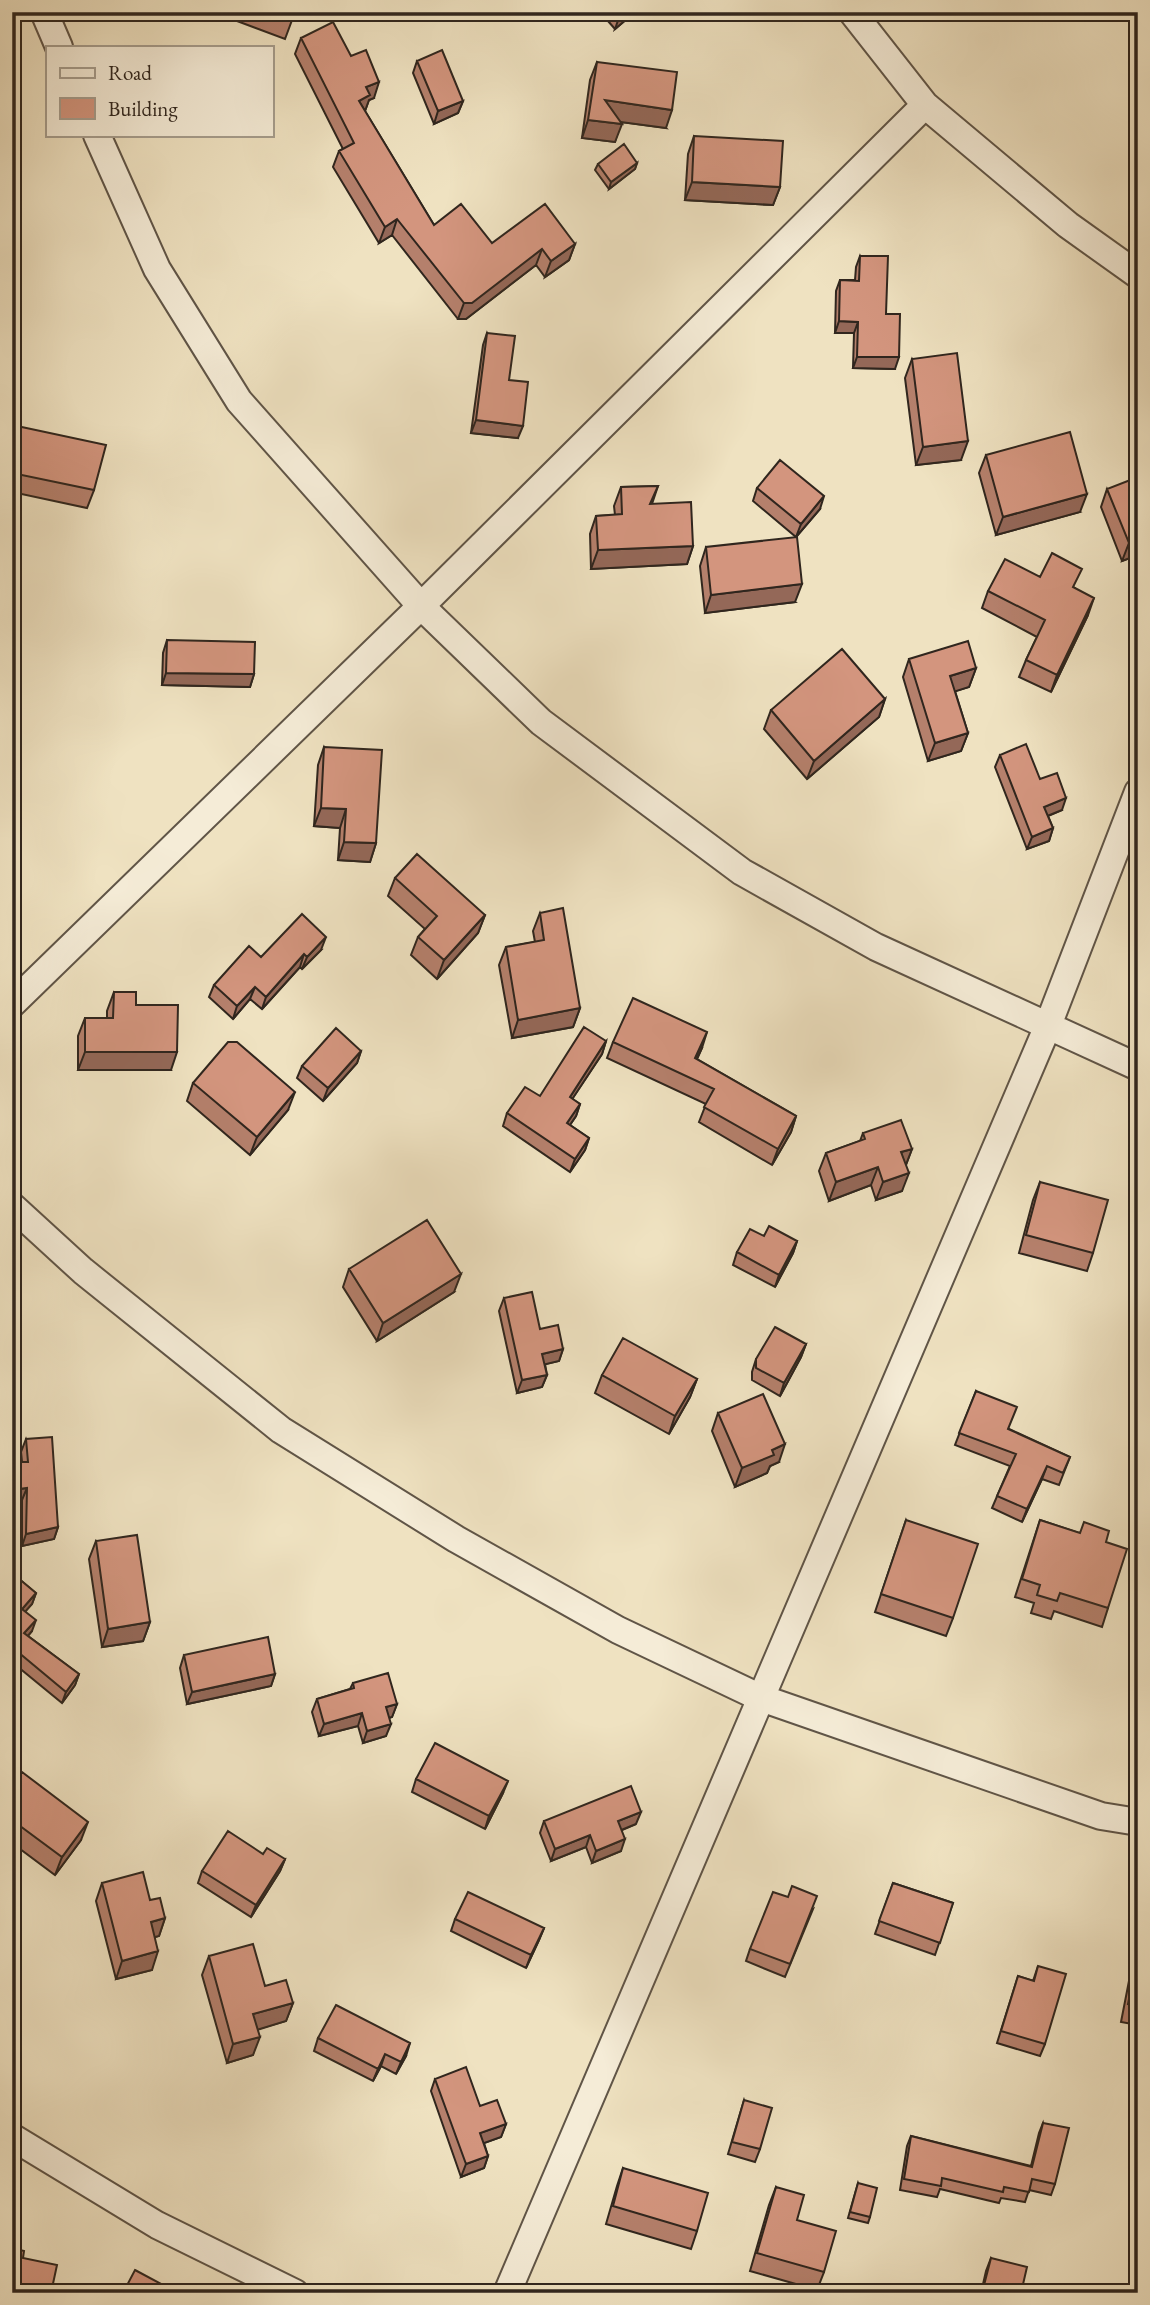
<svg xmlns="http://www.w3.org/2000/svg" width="1150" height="2305" viewBox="0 0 1150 2305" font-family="'EB Garamond',serif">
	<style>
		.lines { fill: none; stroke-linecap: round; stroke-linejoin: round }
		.street-casing { stroke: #605547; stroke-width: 30 }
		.street { stroke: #f5ecd7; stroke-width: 26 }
		.wall { fill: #b5806c; stroke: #30261e; stroke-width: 2 }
		.shaded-wall { fill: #946858; stroke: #30261e; stroke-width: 2 }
		.building { fill: #d3957e; stroke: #30261e; stroke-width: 2 }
	</style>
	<rect width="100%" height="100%" fill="#efe2c1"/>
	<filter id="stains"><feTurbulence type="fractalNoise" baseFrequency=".00286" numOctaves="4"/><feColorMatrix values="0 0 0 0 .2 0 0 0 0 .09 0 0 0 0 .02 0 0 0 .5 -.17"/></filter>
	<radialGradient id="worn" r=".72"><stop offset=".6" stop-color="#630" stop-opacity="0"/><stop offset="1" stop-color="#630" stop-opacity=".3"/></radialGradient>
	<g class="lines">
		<defs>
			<path id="street" d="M44,12L59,47
				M852,12L925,105L1068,225L1138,275
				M97,135L157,269L239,401L421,606L541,722L742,872L876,947L1138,1067
				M12,1004L421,606L925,105
				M12,1206L83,1271L281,1430L456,1539L618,1630L761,1698L1101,1816L1138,1822
				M12,2137L157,2225L295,2293
				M507,2293L1047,1028L1138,792"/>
		</defs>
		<!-- street casing -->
		<use href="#street" class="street-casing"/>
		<!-- street -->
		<use href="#street" class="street"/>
	</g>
	<!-- wall -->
	<path class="wall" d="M213,12H295L285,39Z
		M600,12H635L615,29Z
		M301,38L351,56L374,98L369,100L365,111L434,225L492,243L575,244L569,260L545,277L536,265L466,319H458L392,235L379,243L333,167L339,151L343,149L295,54Z
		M417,61L463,101L458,113L434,124L413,73Z
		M597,62L666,128L621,122L615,142L582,138L590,80Z
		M694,136L780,187L773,205L685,200L688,154Z
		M637,163L635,169L609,189L595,170L598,164Z
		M860,256L886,314L895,369L853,368L854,333H835L836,291L840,280H855L856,267Z
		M487,333L509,380L518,438L471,433L483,345Z
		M912,359L961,460L916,465L905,378Z
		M17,426L94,490L87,508L12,492V441Z
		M986,455L1080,512L996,535L979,473Z
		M658,486L652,504L693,546L687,564L591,569L590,534L596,516L615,515L614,506L621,487Z
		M757,488L820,509L796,537L753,501Z
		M1107,489L1138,555L1122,561L1101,507Z
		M706,547L795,602L705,613L700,566Z
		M1040,577L1075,588L1088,615L1051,692L1019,677L1026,660L1037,637L982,608L988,591Z
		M167,640L254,674L250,687L162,685L163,653Z
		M909,659L976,668L969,687L955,691L968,733L961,751L928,761L903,677Z
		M885,699L879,717L807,779L764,729L771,710Z
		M324,747L376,843L370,862L338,860L340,828L314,826L318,765Z
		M1000,755L1040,779L1062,810L1048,816L1053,828L1049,841L1027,849L995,767Z
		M395,878L485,915L478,933L437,979L411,955L418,937L425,929L388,896Z
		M540,913L580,1008L573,1027L512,1038L499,965L506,947L535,942L533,931Z
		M321,950L302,969L300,967L262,1009L250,999L233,1019L209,997L214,985L261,957Z
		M114,992L136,1005L171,1070H78V1036L85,1018H107V1011Z
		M606,1041L602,1054L572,1099L580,1104L576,1116L570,1125L589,1138L585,1150L570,1172L503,1126L507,1113L540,1096Z
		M613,1042L702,1048L697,1059L796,1116L791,1132L772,1165L699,1122L706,1104L607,1058Z
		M361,1051L357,1063L323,1101L297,1078L302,1066Z
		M193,1083L288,1110L250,1155L187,1101Z
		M863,1133L912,1149L906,1165L902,1191L876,1200L871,1185L829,1201L819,1171L826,1153L860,1141Z
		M1040,1182L1093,1253L1087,1271L1019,1253L1033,1200Z
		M764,1236L797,1241L793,1253L775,1287L733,1265L737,1252Z
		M349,1269L454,1292L377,1341L343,1287Z
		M504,1298L563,1349L559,1361L545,1364L547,1375L542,1387L517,1393L499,1311Z
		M806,1344L801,1357L780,1396L752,1380V1372L756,1359Z
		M602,1375L697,1379L690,1397L669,1434L595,1393Z
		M976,1391L1009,1429L1070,1457L1059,1485L1042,1479L1022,1522L992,1508L1010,1466L955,1445Z
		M718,1413L779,1462L770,1466L767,1473L735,1487L712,1431Z
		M26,1439L58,1527L54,1539L22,1546V1500L12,1501V1462H22L21,1452Z
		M906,1520L953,1618L946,1636L875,1612Z
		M1040,1520L1106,1542L1108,1608L1102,1627L1054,1611L1051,1619L1031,1613L1034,1603L1015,1597Z
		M96,1541L150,1622L143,1641L102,1647L89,1559Z
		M12,1573L36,1593L32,1604L25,1611L32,1631L28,1636L79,1674L75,1685L62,1703L12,1662Z
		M184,1655L275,1674L271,1686L187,1704L180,1668Z
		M353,1683L397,1704L392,1717L389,1718L386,1736L363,1743L358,1726L319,1736L312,1712L317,1699L350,1689Z
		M416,1779L503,1793L485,1829L412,1792Z
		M12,1784L81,1840L55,1875L12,1843Z
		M544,1821L636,1824L622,1830L621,1851L592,1863L586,1847L551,1861L540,1833Z
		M285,1859L280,1871L251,1917L198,1883L202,1871Z
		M102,1883L150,1900L165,1918L159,1936L155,1937L152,1970L116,1979L96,1901Z
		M893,1883L953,1903L935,1955L875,1934Z
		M813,1909L785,1977L746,1961L750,1949Z
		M455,1919L544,1928L539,1940L526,1968L451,1931Z
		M1138,1943V2025L1121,2022L1135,1950Z
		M209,1956L265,1986L293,2003L286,2021L258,2029L253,2055L227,2063L202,1975Z
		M1038,1966L1045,2044L1040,2056L997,2043L1018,1976L1033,1981Z
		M318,2038L406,2056L396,2074L381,2066L373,2081L314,2051Z
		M435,2079L480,2106L506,2124L501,2137L484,2143L488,2156L484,2168L461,2177L431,2091Z
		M744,2100L760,2149L755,2162L728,2154Z
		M1043,2123L1055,2184L1051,2195L1029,2190L1025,2202L1001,2198L999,2203L940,2189L937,2197L900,2190L907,2146L911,2136L1031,2166L1039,2133Z
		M623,2168L697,2231L691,2249L606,2224L617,2186Z
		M858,2183L870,2217L868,2223L848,2218Z
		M776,2187L797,2220L824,2272L817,2290L750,2271L769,2205Z
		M991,2258L1021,2293H981L986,2271Z"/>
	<!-- shaded-wall -->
	<path class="shaded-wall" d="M621,12H635L615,29Z
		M379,82L374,98L369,100L365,111L359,101L366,87Z
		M605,100L672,110L666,128L598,119Z
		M463,101L458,113L434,124L438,111Z
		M588,120L622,124L615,142L582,138Z
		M637,163L635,169L609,189L611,182Z
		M692,182L780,187L773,205L685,200Z
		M397,219L392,235L379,243L385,227Z
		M575,244L569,260L545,277L551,261Z
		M542,249L536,265L466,319H458L464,303Z
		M839,321L858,322L854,333H835Z
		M857,357H899L895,369L853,368Z
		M476,420L523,426L518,438L471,433Z
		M968,441L961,460L916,465L923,447Z
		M1087,494L1080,512L996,535L1003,517Z
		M824,496L820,509L796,537L801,524Z
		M1138,539V555L1122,561L1129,543Z
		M693,546L687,564L591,569L598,550Z
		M802,584L795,602L705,613L711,595Z
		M1094,598L1088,615L1051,692L1057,675Z
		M976,668L969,687L944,695L950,676Z
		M166,673L254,674L250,687L162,685Z
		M885,699L879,717L807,779L814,761Z
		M968,733L961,751L928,761L935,743Z
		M1066,798L1062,810L1040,819L1044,807Z
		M321,808L346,809L340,828L314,826Z
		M1053,828L1049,841L1027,849L1032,837Z
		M344,842L376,843L370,862L338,860Z
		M12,886H19L12,904Z
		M485,915L478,933L437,979L444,960Z
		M326,937L321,950L302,969L307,957Z
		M304,954L300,967L262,1009L266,997Z
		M255,987L250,999L233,1019L237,1006Z
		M580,1008L573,1027L512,1038L518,1020Z
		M707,1032L702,1048L690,1074L695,1058Z
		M606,1041L602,1054L565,1110L570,1097Z
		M361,1051L357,1063L323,1101L328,1088Z
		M85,1052H177L171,1070H78Z
		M295,1092L288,1110L250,1155L257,1137Z
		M580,1104L576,1116L563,1135L567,1123Z
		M796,1116L791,1132L772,1165L778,1149Z
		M589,1138L585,1150L570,1172L575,1159Z
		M912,1149L905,1167L901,1152Z
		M878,1167L871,1185L829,1201L836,1182Z
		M909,1173L902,1191L876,1200L883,1182Z
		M797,1241L793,1253L775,1287L779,1275Z
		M461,1274L454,1292L377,1341L383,1323Z
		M806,1344L801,1357L780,1396L784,1383Z
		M563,1349L559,1361L538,1366L542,1354Z
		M547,1375L542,1387L517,1393L522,1380Z
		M697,1379L690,1397L669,1434L675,1416Z
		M785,1444L779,1462L770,1466L767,1473L735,1487L742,1468L772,1450Z
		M1047,1466L1042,1479L1022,1522L1027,1509Z
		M27,1488L22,1500L12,1501V1490Z
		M58,1527L54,1539L22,1546L26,1534Z
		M36,1593L32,1604L18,1620L22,1609Z
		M36,1620L32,1631L20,1645L24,1633Z
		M150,1622L143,1641L102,1647L108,1629Z
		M79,1674L75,1685L62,1703L66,1692Z
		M275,1674L271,1686L187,1704L192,1692Z
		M397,1704L392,1717L381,1720L386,1707Z
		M362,1713L358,1726L319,1736L324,1724Z
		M391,1724L386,1736L363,1743L367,1731Z
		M508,1781L503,1793L485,1829L489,1816Z
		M641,1812L636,1824L614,1833L618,1821Z
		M88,1822L81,1840L55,1875L62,1857Z
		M590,1835L586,1847L551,1861L555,1849Z
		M625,1839L621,1851L592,1863L596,1851Z
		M285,1859L280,1871L251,1917L256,1905Z
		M165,1918L159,1936L144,1940L151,1922Z
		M544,1928L539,1940L526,1968L531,1955Z
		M158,1951L152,1970L116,1979L122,1961Z
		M293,2003L286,2021L247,2033L253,2014Z
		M260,2037L253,2055L227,2063L233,2044Z
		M410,2043L406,2056L396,2074L401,2062Z
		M385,2054L381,2066L373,2081L378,2069Z
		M506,2124L501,2137L476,2146L480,2133Z
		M488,2156L484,2168L461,2177L466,2164Z"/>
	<!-- building -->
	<path class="building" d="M269,12H294L291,21Z
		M333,22L351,56L366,50L379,82L366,87L370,95L359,101L434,225L461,204L492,243L545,204L575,244L551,261L542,249L472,303H464L397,219L385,227L339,151L354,143L301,38Z
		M442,50L463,101L438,111L417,61Z
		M597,62L677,72L672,110L605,100L622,124L588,120Z
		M694,136L783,141L780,187L692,182Z
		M624,144L637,163L611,182L598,164Z
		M860,256H888L886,314H900L899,357H857L858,322L839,321L840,280L859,281Z
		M12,311L18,312L12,334Z
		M487,333L515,336L509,380L528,382L523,426L476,420Z
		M957,353L968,441L923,447L912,359Z
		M17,426L106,445L94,490L12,473Z
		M1070,432L1087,494L1003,517L986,455Z
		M780,460L824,496L801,524L757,488Z
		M1138,477V539L1129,543L1107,489Z
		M658,486L650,504L691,502L693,546L598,550L596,516L622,514L621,487Z
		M797,537L802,584L711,595L706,547Z
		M1052,553L1082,569L1073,587L1094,598L1057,675L1026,660L1045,620L988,591L1005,559L1040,577Z
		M167,640L255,642L254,674L166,673Z
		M968,641L976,668L950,676L968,733L935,743L909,659Z
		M842,649L885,699L814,761L771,710Z
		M1026,744L1040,779L1057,773L1066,798L1044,807L1053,828L1032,837L1000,755Z
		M324,747L382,750L376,843L344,842L346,809L321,808Z
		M417,854L485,915L444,960L418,937L437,916L395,878Z
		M12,863L20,864L19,886H12Z
		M563,908L580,1008L518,1020L506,947L544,940L540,913Z
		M302,914L326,937L307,957L304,954L266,997L255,987L237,1006L214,985L249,946L261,957Z
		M114,992H136V1005H178L177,1052H85V1018H113Z
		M633,998L707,1032L695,1058L796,1116L778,1149L704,1107L714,1089L613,1042Z
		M584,1027L606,1041L570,1097L580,1104L567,1123L589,1138L575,1159L507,1113L525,1087L540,1096Z
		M336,1028L361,1051L328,1088L302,1066Z
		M228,1042H237L295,1092L257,1137L193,1083Z
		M901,1120L912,1149L901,1152L909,1173L883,1182L878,1167L836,1182L826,1153L865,1139L863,1133Z
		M1040,1182L1108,1200L1093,1253L1026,1235Z
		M427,1220L461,1274L383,1323L349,1269Z
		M769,1226L797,1241L779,1275L737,1252L750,1229L764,1236Z
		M532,1292L540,1329L558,1325L563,1349L542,1354L547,1375L522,1380L504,1298Z
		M775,1327L806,1344L784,1383L756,1368V1359Z
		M623,1338L697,1379L675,1416L602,1375Z
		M976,1391L1017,1407L1008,1429L1070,1457L1063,1473L1047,1466L1027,1509L997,1496L1016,1454L959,1433Z
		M763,1394L785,1444L772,1450L774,1455L742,1468L718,1413Z
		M52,1437L58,1527L26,1534L27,1488L12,1490V1462H28L26,1439Z
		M906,1520L978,1544L953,1618L881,1594Z
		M1040,1520L1080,1533L1084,1522L1109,1531L1106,1542L1127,1549L1108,1608L1060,1593L1057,1601L1037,1595L1040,1585L1022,1579Z
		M137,1535L150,1622L108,1629L96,1541Z
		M12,1573L36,1593L22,1609L36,1620L24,1633L79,1674L66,1692L12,1647Z
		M268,1637L275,1674L192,1692L184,1655Z
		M388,1673L397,1704L386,1707L391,1724L367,1731L362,1713L324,1724L317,1699L354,1688L353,1683Z
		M435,1743L508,1781L489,1816L416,1779Z
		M22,1772L88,1822L62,1857L12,1820V1784Z
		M631,1786L641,1812L618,1821L625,1839L596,1851L590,1835L555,1849L544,1821Z
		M228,1831L263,1854L267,1848L285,1859L256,1905L202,1871Z
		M143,1872L150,1900L160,1898L165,1918L151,1922L158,1951L122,1961L102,1883Z
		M893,1883L953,1903L940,1943L879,1921Z
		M792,1886L817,1896L790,1964L750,1949L773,1892L788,1897Z
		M468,1892L544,1928L531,1955L455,1919Z
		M253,1944L265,1986L286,1980L293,2003L253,2014L260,2037L233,2044L209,1956Z
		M1138,1953V2005L1128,2004Z
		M1038,1966L1066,1974L1045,2044L1001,2031L1018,1976L1034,1981Z
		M336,2005L410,2043L401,2062L385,2054L378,2069L318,2038Z
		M466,2067L480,2106L497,2100L506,2124L480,2133L488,2156L466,2164L435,2079Z
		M744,2100L772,2108L760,2149L732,2142Z
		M1043,2123L1069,2128L1055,2184L1032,2179L1029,2192L1004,2187L1003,2192L942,2178L941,2186L904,2179L911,2136L1032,2167Z
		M623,2168L708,2193L697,2231L613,2206Z
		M858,2183L877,2188L870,2217L850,2212Z
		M776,2187L804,2195L797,2220L836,2231L824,2272L757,2253Z
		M12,2248L24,2251L23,2258L57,2265L51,2293H12Z
		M991,2258L1027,2267L1021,2293H982Z
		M135,2270L178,2293H123Z"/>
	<!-- margin -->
	<rect width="1150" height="2305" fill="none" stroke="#efe2c1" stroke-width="42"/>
	<rect x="14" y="14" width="1122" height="2277" fill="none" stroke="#30261e" stroke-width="3.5"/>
	<rect x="21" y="21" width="1108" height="2263" fill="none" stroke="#30261e" stroke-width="2"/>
	<!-- legend -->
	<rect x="46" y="46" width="228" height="91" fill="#f5ecd7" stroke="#a69d8d" stroke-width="2"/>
	<rect x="60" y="68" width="35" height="10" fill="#f5ecd7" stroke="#a69d8d" stroke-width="2"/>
	<text x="108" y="80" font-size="21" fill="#30261e">Road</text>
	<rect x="60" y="98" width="35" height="21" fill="#d3957e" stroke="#a69d8d" stroke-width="2"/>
	<text x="108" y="116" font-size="21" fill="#30261e">Building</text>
	<rect width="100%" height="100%" filter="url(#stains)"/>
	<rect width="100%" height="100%" fill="url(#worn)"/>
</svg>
